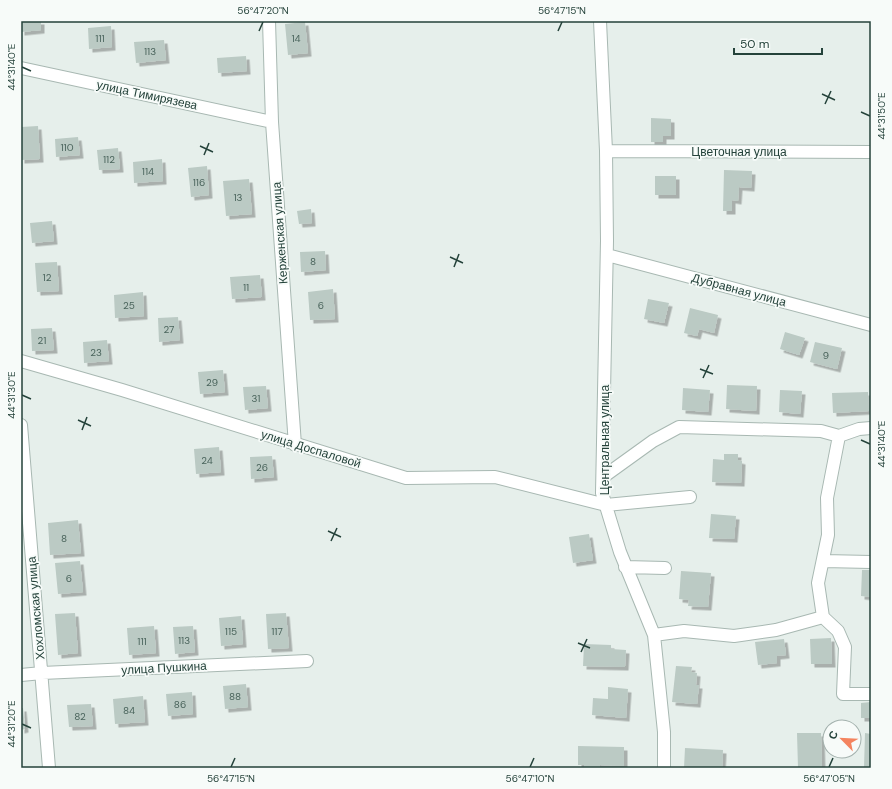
<svg xmlns="http://www.w3.org/2000/svg" width="892" height="789" viewBox="0 0 892 789" font-family="'DM Sans',sans-serif">
	<style>
		.building { fill: #bbcac4; filter: url(#shadow) }
		.lines { fill: none; stroke-linecap: round; stroke-linejoin: round }
		.minor-casing { stroke: #a8b8b2; stroke-width: 14 }
		.minor { stroke: #fff; stroke-width: 12 }
		.ticks { fill: none; stroke: #24423a; stroke-width: 1.5 }
		.labels { text-anchor: middle; stroke-width: 3.5; stroke-linejoin: round; paint-order: stroke }
		.number-label { font-size: 10px; fill: #4a645c }
		.street-label { font-size: 12px; fill: #24423a; stroke: #f7fbf9 }
		.neatline { fill: none; stroke: #24423a; stroke-width: 1.5 }
		.ticks-label { font-size: 10px; text-anchor: middle; fill: #24423a }
	</style>
	<defs>
		<filter id="shadow"><feDropShadow dx="3.5" dy="3.5" stdDeviation="0" flood-color="#0004"/></filter>
	</defs>
	<rect width="100%" height="100%" fill="#e6efeb"/>
	<!-- building -->
	<path class="building" d="M21,21H41V30L21,32Z
		M305,22L308,53L288,55L285,24Z
		M111,26L112,47L89,49L88,28Z
		M164,40L166,60L136,63L134,42Z
		M246,56L247,71L218,73L217,58Z
		M651,118L671,119V136H663V142H651Z
		M38,126L40,159L21,160V127Z
		M78,137L80,155L56,157L55,139Z
		M118,148L120,169L99,170L97,150Z
		M162,159L163,181L134,183L133,162Z
		M207,166L209,195L191,197L188,168Z
		M724,170L752,171L751,188L739,187L738,201L732,200V211H723Z
		M655,176H676V195H655Z
		M249,179L252,214L226,216L223,181Z
		M311,209L312,223L299,224L297,211Z
		M52,221L54,241L32,243L30,223Z
		M325,251L326,270L301,272L300,252Z
		M57,262L59,291L37,292L35,263Z
		M260,275L262,297L232,299L230,277Z
		M333,289L335,319L310,320L308,292Z
		M143,292L144,316L115,318L114,295Z
		M648,299L669,303L664,323L644,319Z
		M690,308L718,315L714,333L699,329L697,336L684,333Z
		M178,317L180,340L159,342L158,318Z
		M52,328L54,350L32,351L31,329Z
		M785,332L805,338L799,355L780,349Z
		M107,340L109,361L84,363L83,342Z
		M815,342L842,348L837,369L810,362Z
		M223,370L225,392L200,394L198,372Z
		M727,385L757,386L756,411L726,409Z
		M266,386L268,408L245,410L243,387Z
		M683,388L710,390L708,412L682,410Z
		M780,390L802,391L800,414L779,412Z
		M868,392L869,411L833,413L832,393Z
		M219,447L221,472L196,474L194,449Z
		M724,454H738V460L742,461L741,483L712,482L713,459L724,460Z
		M272,456L274,477L251,479L250,457Z
		M711,514L736,516L734,539L709,538Z
		M78,520L81,553L50,555L48,523Z
		M589,534L593,560L573,563L569,537Z
		M80,561L83,592L58,594L55,563Z
		M862,570H871V597L861,596Z
		M681,571L711,573L708,607L688,606L689,600L679,599Z
		M75,613L78,653L58,655L55,614Z
		M286,613L289,648L268,649L266,614Z
		M241,616L243,644L221,646L219,618Z
		M154,626L156,653L129,655L127,628Z
		M193,626L195,652L175,654L173,627Z
		M831,638L832,664H811L810,639Z
		M784,639L786,655L777,656V663L758,665L755,642Z
		M584,644L611,645V649L626,650L625,667L583,666Z
		M676,666L692,667L691,672L697,673L696,685H699L697,704L672,702Z
		M246,684L248,707L225,709L223,686Z
		M608,687L628,689L626,718L592,715L593,698L608,699Z
		M192,692L193,714L168,716L166,694Z
		M143,696L145,722L115,724L113,699Z
		M871,702V718H861V703Z
		M91,704L93,726L69,727L67,705Z
		M21,708H23L25,729L21,730Z
		M797,733H821L822,768H798Z
		M865,733L871,734V768H864Z
		M578,746L624,747V766L600,765V768H584V765H578Z
		M685,748L723,750L722,768H684Z"/>
	<g class="lines">
		<defs>
			<path id="minor" d="M269,21L272,122L295,445
				M600,21L606,151L607,241L602,493L620,552L654,635L664,732V768
				M21,68L272,122
				M606,151L871,152
				M607,255L871,325
				M21,361L122,390L406,478L495,477L606,505L690,497
				M21,425L49,768
				M839,436L859,429L871,428
				M603,477L653,441L679,427L821,431L839,436L827,498L828,535L818,583L823,617L776,630L734,636L684,631L654,635
				M823,561L871,562
				M625,567L665,568
				M823,617L838,631L845,647L843,694H871
				M21,675L42,673L307,661"/>
		</defs>
		<!-- minor casing -->
		<use href="#minor" class="minor-casing"/>
		<!-- minor -->
		<use href="#minor" class="minor"/>
	</g>
	<!-- ticks -->
	<path class="ticks" d="M259,31L263,22M558,31L562,22M22,67L31,71M822,94L835,100M825,104L831,91M861,112L870,116M200,146L213,152M204,155L209,143M450,257L463,263M454,267L459,254M700,369L713,374M703,378L709,365M22,395L31,399M78,420L91,426M82,430L87,417M861,440L870,444M328,531L341,537M331,541L337,528M578,643L590,648M581,652L587,639M22,724L31,728M231,767L235,758M530,767L534,758M829,767L833,758"/>
	<g class="labels">
		<!-- number labels -->
		<g class="number-label">
			<text x="100" y="42">111</text>
			<text x="296" y="42">14</text>
			<text x="150" y="55">113</text>
			<text x="67" y="151">110</text>
			<text x="109" y="163">112</text>
			<text x="148" y="175">114</text>
			<text x="199" y="186">116</text>
			<text x="238" y="201">13</text>
			<text x="313" y="265">8</text>
			<text x="47" y="281">12</text>
			<text x="246" y="291">11</text>
			<text x="129" y="309">25</text>
			<text x="321" y="309">6</text>
			<text x="169" y="333">27</text>
			<text x="42" y="344">21</text>
			<text x="96" y="356">23</text>
			<text x="826" y="359">9</text>
			<text x="212" y="386">29</text>
			<text x="256" y="402">31</text>
			<text x="207" y="464">24</text>
			<text x="262" y="471">26</text>
			<text x="64" y="542">8</text>
			<text x="69" y="582">6</text>
			<text x="231" y="635">115</text>
			<text x="277" y="635">117</text>
			<text x="184" y="644">113</text>
			<text x="142" y="645">111</text>
			<text x="235" y="700">88</text>
			<text x="180" y="708">86</text>
			<text x="129" y="714">84</text>
			<text x="80" y="720">82</text>
		</g>
		<!-- street labels -->
		<g class="street-label">
			<text transform="translate(147 95) rotate(12)" y="4">улица Тимирязева</text>
			<text x="739" y="156">Цветочная улица</text>
			<text transform="translate(280 233) rotate(-94)" y="4">Керженская улица</text>
			<text transform="translate(739 290) rotate(15)" y="4">Дубравная улица</text>
			<text transform="translate(605 440) rotate(-90)" y="4">Центральная улица</text>
			<text transform="translate(311 449) rotate(17)" y="4">улица Доспаловой</text>
			<text transform="translate(36 608) rotate(-95)" y="4">Хохломская улица</text>
			<text transform="translate(164 668) rotate(-3)" y="4">улица Пушкина</text>
		</g>
	</g>
	<!-- border -->
	<rect width="892" height="789" fill="none" stroke="#f7fbf9" stroke-width="44"/>
	<!-- north arrow -->
	<g transform="translate(842 739) rotate(294)"><circle r="19" fill="#f7fbf9" stroke="#a3b1ad"/>
	<path d="M0-3L7 15L0 10L-7 15Z" fill="#f4845f"/>
	<text y="-6" font-size="11" font-weight="bold" text-anchor="middle" fill="#24423a">С</text>
	</g>
	<!-- scale -->
	<path d="M734 48v6h88v-6" fill="none" stroke="#24423a" stroke-width="2"/>
	<text x="740" y="48" font-size="12" fill="#24423a" stroke="#f7fbf9" stroke-width="3" paint-order="stroke">50 m</text>
	<rect x="22" y="22" width="848" height="745" class="neatline"/>
	<g class="ticks-label">
		<text x="263" y="14">56°47'20"N</text>
		<text x="562" y="14">56°47'15"N</text>
		<text transform="translate(11 67) rotate(-90)" y="4">44°31'40"E</text>
		<text transform="translate(881 116) rotate(-90)" y="4">44°31'50"E</text>
		<text transform="translate(11 395) rotate(-90)" y="4">44°31'30"E</text>
		<text transform="translate(881 444) rotate(-90)" y="4">44°31'40"E</text>
		<text transform="translate(11 724) rotate(-90)" y="4">44°31'20"E</text>
		<text x="231" y="782">56°47'15"N</text>
		<text x="530" y="782">56°47'10"N</text>
		<text x="829" y="782">56°47'05"N</text>
	</g>
</svg>
